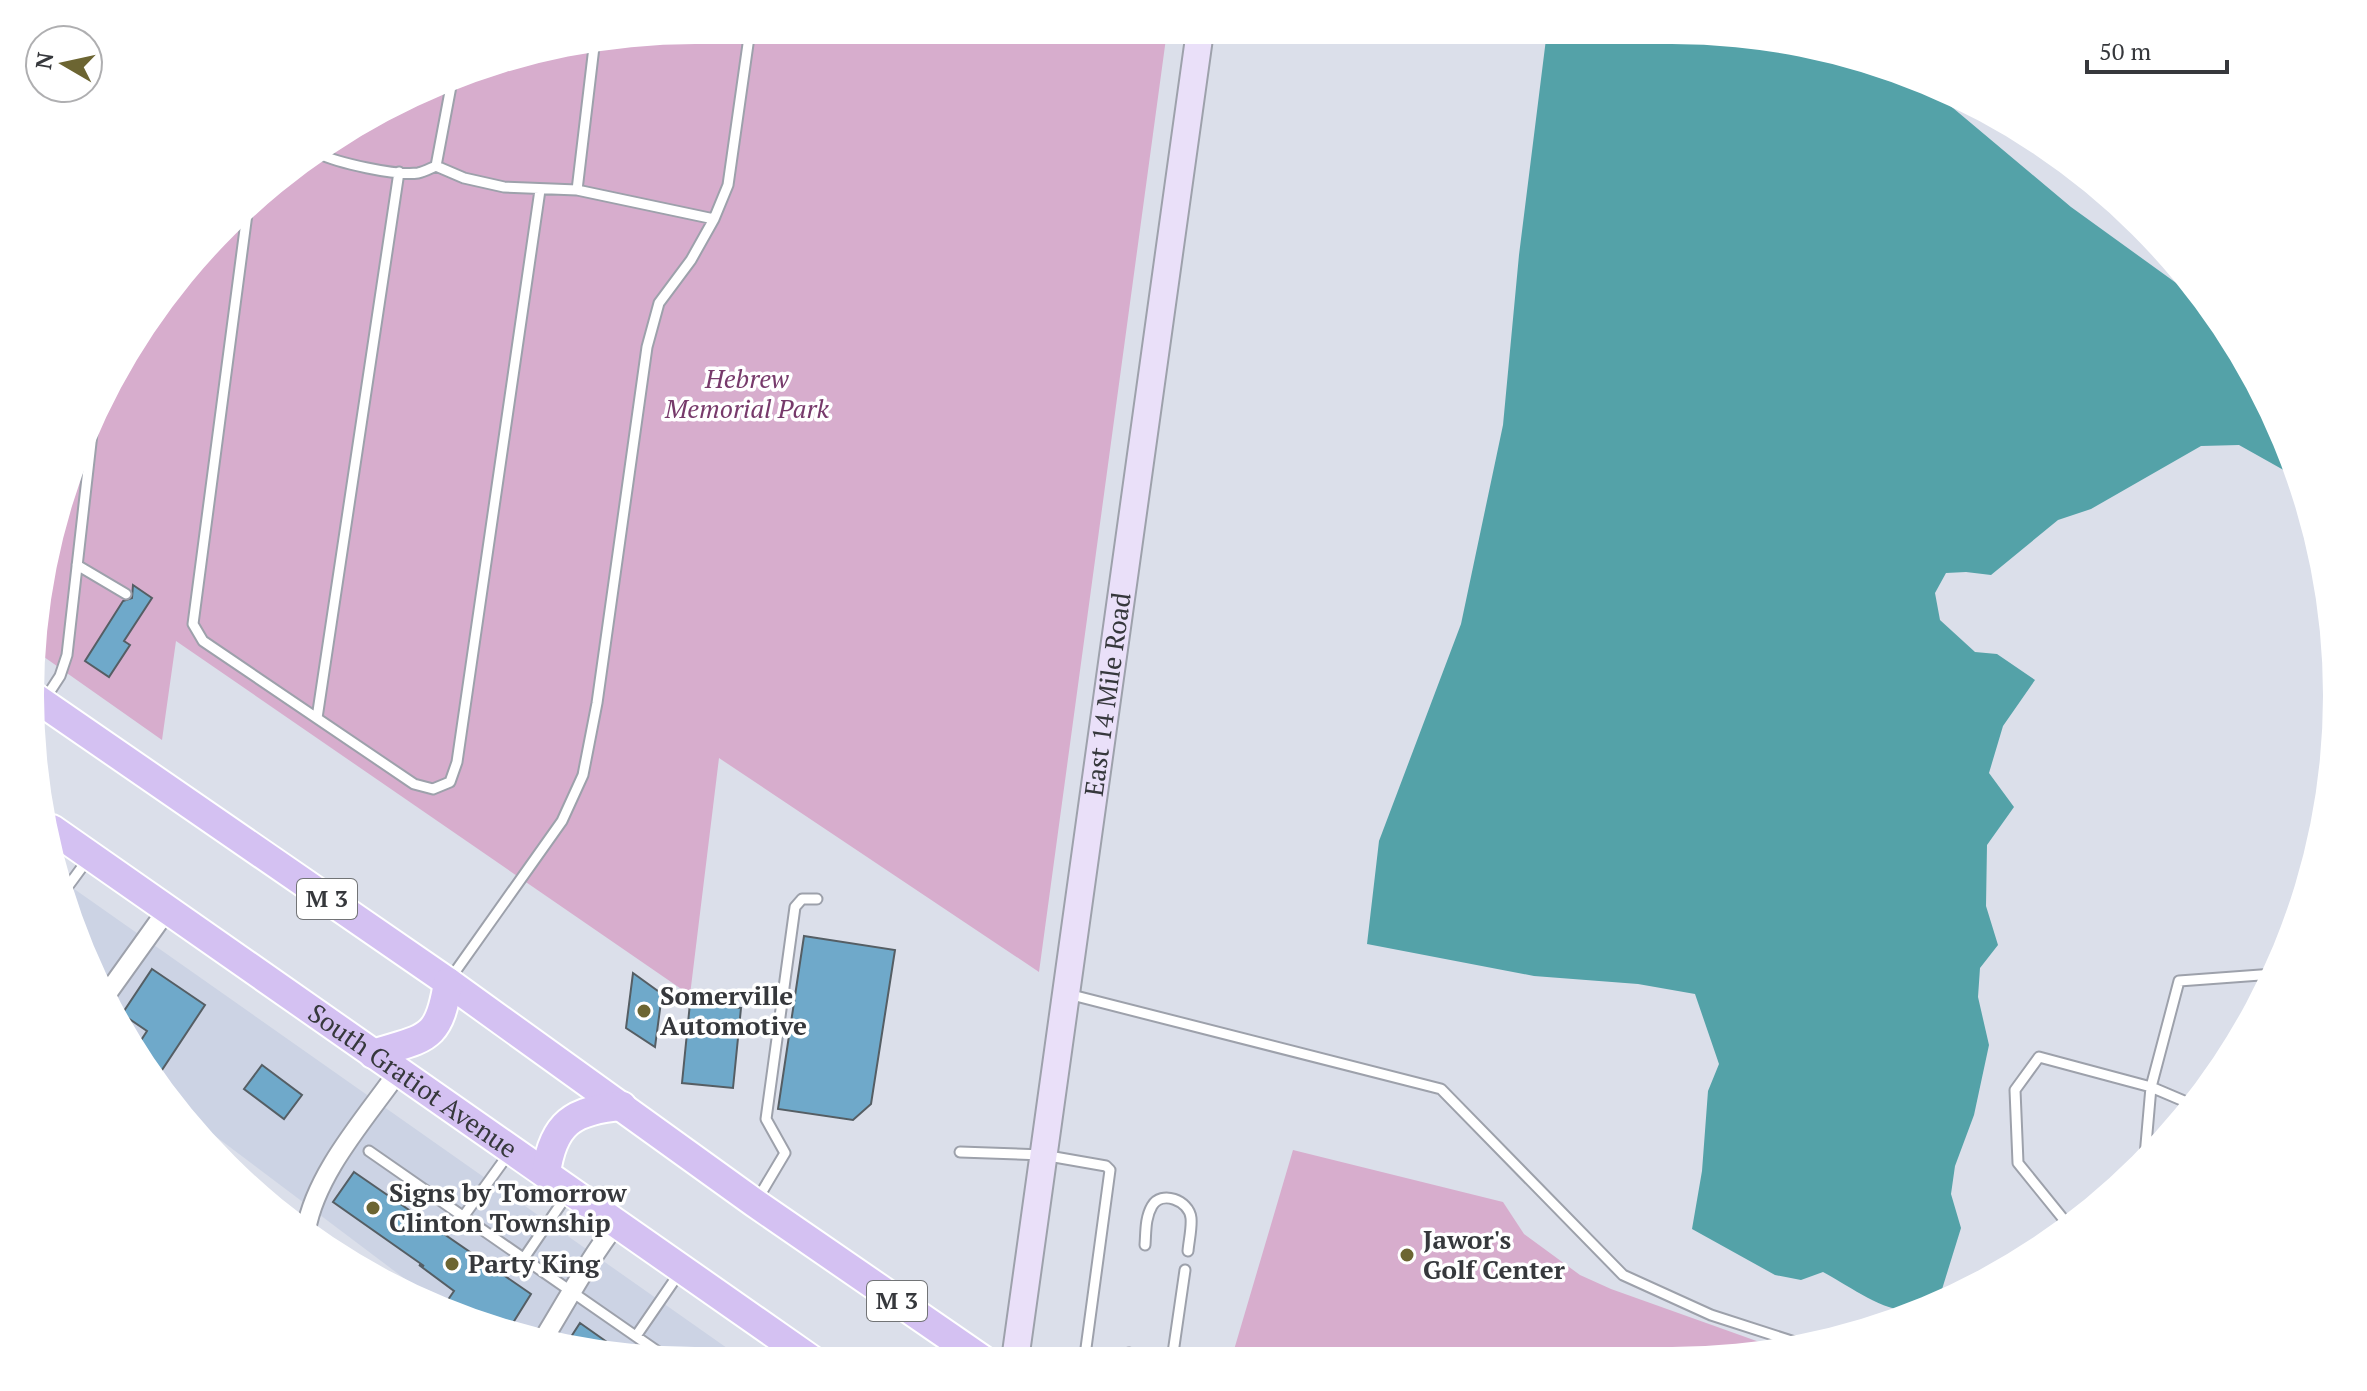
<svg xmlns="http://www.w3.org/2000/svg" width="2367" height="1391" viewBox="0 0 2367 1391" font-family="'PT Serif',serif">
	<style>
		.built { fill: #ccd3e4 }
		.green { fill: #d7adcd }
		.water { fill: #54a2a8 }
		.building { fill: #6fa9ca; stroke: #555e64; stroke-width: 2 }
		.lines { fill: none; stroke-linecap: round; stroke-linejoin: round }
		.service-casing { stroke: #9da1ab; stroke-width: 13 }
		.minor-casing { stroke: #9da1ab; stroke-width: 22 }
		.secondary-casing { stroke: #9da1ab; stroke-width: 30 }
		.primary-casing { stroke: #fff; stroke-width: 32 }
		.service { stroke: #fff; stroke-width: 9 }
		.minor { stroke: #fff; stroke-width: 18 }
		.secondary { stroke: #eae0f9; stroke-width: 26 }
		.primary { stroke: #d4c1f2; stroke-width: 28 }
		.poi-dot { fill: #6c6532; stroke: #fff; stroke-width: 3 }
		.labels { text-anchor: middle; stroke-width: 7; stroke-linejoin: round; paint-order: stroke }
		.shield { fill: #fff; stroke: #727476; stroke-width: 2 }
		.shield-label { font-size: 24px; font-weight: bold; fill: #36383c }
		.park-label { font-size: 26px; font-style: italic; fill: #773a6b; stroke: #fff }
		.street-label { font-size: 26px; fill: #36383c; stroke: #fff }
		.poi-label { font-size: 26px; font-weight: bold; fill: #36383c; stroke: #fff; text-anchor: start }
	</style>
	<rect width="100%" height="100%" fill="#dbdfea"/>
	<!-- built -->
	<path class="built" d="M60,879L744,1360H652L481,1326L408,1289L409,1282L166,1099L65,909Z"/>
	<!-- green -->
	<path class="green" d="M695,30L1167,31L1039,972L719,758L690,995L176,641L162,740L37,652L65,482L142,325L291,167L482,65Z
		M1293,1150L1503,1202L1524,1234L1580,1275L1611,1289L1779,1349L1715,1360H1231Z"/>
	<!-- water -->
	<path class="water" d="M1547,31H1715L1886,65L1933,89L1953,108L2071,207L2208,306C2244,349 2282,425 2298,478L2239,445L2201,446L2091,509L2058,520L1991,575L1966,572L1946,573L1935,593L1940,620L1975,652L1997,654L2035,680L2003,726L1989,773L2014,807L1987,845L1986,906L1998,945L1980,968L1978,997L1989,1045L1974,1115L1955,1166L1951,1194L1961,1228L1939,1299C1928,1303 1915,1310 1903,1310C1880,1309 1844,1283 1823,1272L1801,1280L1775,1275L1692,1229L1702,1171L1708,1091L1719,1064L1695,994L1638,984L1534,976L1367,944L1379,841L1461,624L1503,425L1519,255Z"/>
	<!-- building -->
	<path class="building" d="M133,585L152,598L124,641L130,645L109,677L85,661L123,601L132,598Z
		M804,936L895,950L871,1104L853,1120L778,1109Z
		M152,969L205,1005L156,1079L138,1045L147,1031L122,1014Z
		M633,973L662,994L655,1047L626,1028Z
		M690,1003L741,1008L733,1088L682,1083Z
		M262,1065L302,1095L284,1119L244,1089Z
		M354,1172L531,1294L508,1331L481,1326L443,1307L454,1291L419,1265L424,1266L333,1202Z
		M580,1323L624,1354L567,1343Z"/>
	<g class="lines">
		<defs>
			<path id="service" d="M317,153C338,163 395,176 418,173C424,172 431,168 436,166L464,178L504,187L577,190L714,219
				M436,166L452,81
				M577,190L594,47
				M247,214L193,624L203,641L414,784L433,789L450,782L457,762L540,190
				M77,565L126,594
				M45,699L60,676L67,655L93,425
				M317,718L399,172
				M63,893L88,859
				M450,979L562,821L583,775L597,703L647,347L659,303L691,260L714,219L728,185L750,30
				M1068,994L1441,1089L1623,1275L1711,1315L1804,1345
				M2191,1104L2151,1087L2179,981L2274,974
				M369,1151L670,1360
				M960,1152L1043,1155L1106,1166L1110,1170L1086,1348L1089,1360
				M757,1200L785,1153L766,1119L795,907L802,899H817
				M463,1217L510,1152
				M2069,1226L2018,1163L2015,1090L2039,1057L2151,1087L2145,1156
				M1145,1245C1146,1232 1145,1218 1152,1206C1161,1190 1189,1200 1191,1218C1192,1228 1189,1240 1188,1251
				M524,1258L567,1195
				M636,1336L680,1272
				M1128,1360L1129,1353
				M1172,1360L1185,1270"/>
			<path id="minor" d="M109,991L167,910
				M306,1230C316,1173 365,1119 398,1072
				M544,1338C568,1299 589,1259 617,1223"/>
			<g id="secondary">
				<path id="s1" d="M1015,1360L1200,31"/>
			</g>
			<g id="primary">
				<path d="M30,694L448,982L755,1203L983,1360"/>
				<path id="s2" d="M52,829L812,1360"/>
				<path d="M373,1054C426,1037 439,1042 448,982"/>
				<path d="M546,1173C553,1123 573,1110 622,1106"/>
			</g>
		</defs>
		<!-- service casing -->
		<use href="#service" class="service-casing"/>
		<!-- minor casing -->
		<use href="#minor" class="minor-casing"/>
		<!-- secondary casing -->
		<use href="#secondary" class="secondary-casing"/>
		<!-- primary casing -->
		<use href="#primary" class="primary-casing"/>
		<!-- service -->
		<use href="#service" class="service"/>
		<!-- minor -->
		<use href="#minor" class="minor"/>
		<!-- secondary -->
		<use href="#secondary" class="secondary"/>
		<!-- primary -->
		<use href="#primary" class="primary"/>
	</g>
	<!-- markers -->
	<g class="poi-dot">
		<circle cx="644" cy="1011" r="8"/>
		<circle cx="373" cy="1208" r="8"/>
		<circle cx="1407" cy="1255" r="8"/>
		<circle cx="452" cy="1264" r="8"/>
	</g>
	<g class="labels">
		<!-- shield labels -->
		<g class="shield">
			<rect x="297" y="879" width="60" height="40" rx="6"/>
			<rect x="867" y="1281" width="60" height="40" rx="6"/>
		</g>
		<g class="shield-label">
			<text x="327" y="907">M 3</text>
			<text x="897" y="1309">M 3</text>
		</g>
		<!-- park labels -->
		<g class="park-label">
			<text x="747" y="388">Hebrew<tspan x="747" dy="30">Memorial Park</tspan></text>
		</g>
		<!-- street labels -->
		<g class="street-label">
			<text dy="9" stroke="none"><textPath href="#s1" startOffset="672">East 14 Mile Road</textPath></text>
			<text dy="9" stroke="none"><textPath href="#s2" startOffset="440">South Gratiot Avenue</textPath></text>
		</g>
		<!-- poi labels -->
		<g class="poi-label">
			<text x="660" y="1005">Somerville<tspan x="660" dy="30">Automotive</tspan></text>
			<text x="389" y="1202">Signs by Tomorrow<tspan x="389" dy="30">Clinton Township</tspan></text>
			<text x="1423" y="1249">Jawor's<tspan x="1423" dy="30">Golf Center</tspan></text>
			<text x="468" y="1273">Party King</text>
		</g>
	</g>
	<!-- crop -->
	<path d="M0 0H2367V1391H0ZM695 44H1672A651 651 0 0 1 2323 695V696A651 651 0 0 1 1672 1347H695A651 651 0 0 1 44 696V695A651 651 0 0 1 695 44Z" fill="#fff" fill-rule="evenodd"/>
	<!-- north arrow -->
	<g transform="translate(64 64) rotate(279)"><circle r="38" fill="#ffffff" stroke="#afafb1" stroke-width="2"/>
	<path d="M0-6L14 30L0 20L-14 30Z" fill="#6c6532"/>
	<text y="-12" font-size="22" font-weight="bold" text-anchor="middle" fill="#36383c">N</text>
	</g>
	<!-- scale -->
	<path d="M2087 60v12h140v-12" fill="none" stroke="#36383c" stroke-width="4"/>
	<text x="2099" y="60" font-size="24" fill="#36383c" stroke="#ffffff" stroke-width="6" paint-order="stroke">50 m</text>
</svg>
